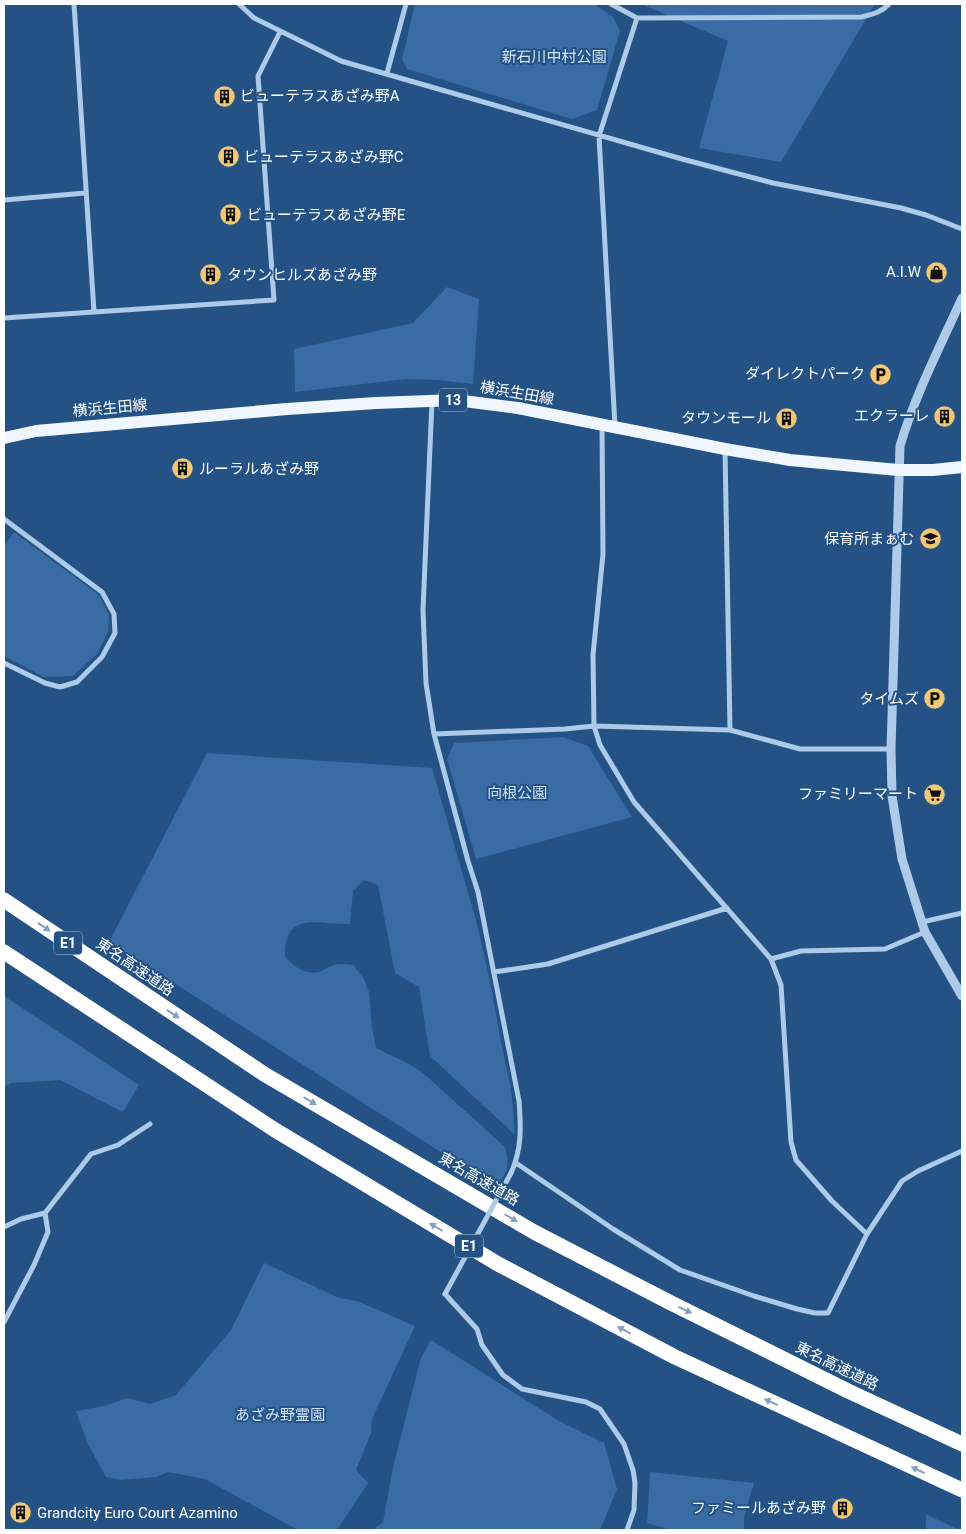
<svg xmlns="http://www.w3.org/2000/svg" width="966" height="1534" viewBox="0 0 966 1534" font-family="Roboto,'Noto Sans JP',sans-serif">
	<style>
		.green { fill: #386ca2 }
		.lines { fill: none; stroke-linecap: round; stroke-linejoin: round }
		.minor { stroke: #adcae8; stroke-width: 5 }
		.tertiary { stroke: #adcae8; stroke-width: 9 }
		.primary { stroke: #f0f6fe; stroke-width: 12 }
		.motorway { stroke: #fff; stroke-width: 15 }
		.minor-bridge { stroke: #adcae8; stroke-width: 5 }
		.oneway { fill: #87a0bc }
		.labels { text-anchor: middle; stroke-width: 4; stroke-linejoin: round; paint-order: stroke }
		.shield { fill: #245285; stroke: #bdcbda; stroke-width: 1 }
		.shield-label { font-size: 14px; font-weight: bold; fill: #fff }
		.park-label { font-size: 15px; fill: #d1e4f6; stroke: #245285 }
		.poi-label { font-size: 15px; fill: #fff; stroke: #245285; text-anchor: end }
		.street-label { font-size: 15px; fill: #fff; stroke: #245285 }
	</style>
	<rect width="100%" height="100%" fill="#245285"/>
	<!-- green -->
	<path class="green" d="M415,4H594L613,17L620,31L597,110L572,119L407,69L402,59Z
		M641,4H875L781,162L699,148L728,41Z
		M447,287L479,299L473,384L437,380L406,379L295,392L294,349L413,323Z
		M14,532L99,595L109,615L108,632L97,654L73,676L44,677L4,656V546Z
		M563,737L588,746L632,817L476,859L447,759L454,743Z
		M207,753L432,768L476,920L489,976L501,1042L511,1088L515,1135L430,1056L419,987L395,973L378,885L364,880L353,891L350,924C320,925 284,909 285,956C292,966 305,975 319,972C322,971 326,968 329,967C337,963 345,964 353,965L364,979L369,992L372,1028L376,1048L407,1063L423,1073L505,1147C510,1167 508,1171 496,1187L109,942Z
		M4,996L139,1085L123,1112L60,1080L12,1083L4,1086Z
		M264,1263L339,1298L357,1301L415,1326L372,1419L371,1433L356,1470L368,1483L337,1530H298L205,1479L168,1472L156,1477L121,1480L106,1477L88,1444L76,1411L104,1406L127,1398L150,1404L176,1395L231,1330Z
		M431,1340L559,1421L604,1443L617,1489L600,1530H373L383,1522L393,1467L421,1358Z
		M650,1472L754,1483L744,1517V1530H671L647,1523Z
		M926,1514L959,1530H926Z"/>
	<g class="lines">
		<!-- minor -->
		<path class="minor" d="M74,4L94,312
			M239,4L254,18L341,61L682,159L773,183L901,208L926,215L962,229
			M611,4L637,18L862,17C873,14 882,12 889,4
			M387,73L406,4
			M4,200L86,193
			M4,318L274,300L258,76L280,32
			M432,401L423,610L426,683L434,734L468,861L478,892L519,1101C521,1127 522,1149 511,1173
			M602,425L603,554L593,655L594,726L600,745L634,802L771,959L781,985L791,1142L796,1160L832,1201L867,1234
			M615,426L599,136L637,18
			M725,449L730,730
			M4,519L102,592L114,614L115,633L102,657L77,682L60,687L45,683L4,663
			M434,734L565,729L594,726L730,730L800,749H891
			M922,922L962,913
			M771,959L801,951L885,949L925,932
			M494,972L548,964L727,908
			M516,1163L613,1229L680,1270L754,1296L797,1309L815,1313H828L867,1234L902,1181L918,1171L962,1151
			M4,1227L21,1219L45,1213L91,1154L118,1145L150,1124
			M445,1294L477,1329L482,1345L503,1375L522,1389L586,1402L600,1409L624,1444L633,1470L635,1483L634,1510L627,1530
			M4,1322L34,1265L48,1232L45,1213"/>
		<!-- tertiary -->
		<path class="tertiary" d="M962,298C940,347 915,395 900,446L891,749L892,796L902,859L925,932L962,996"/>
		<!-- primary -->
		<path class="primary" d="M4,438L36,431L287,409L376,403L456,400L518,408L725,449L790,460L898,470H933L962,467"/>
		<!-- motorway -->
		<path class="motorway" d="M4,900L264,1074L534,1232L671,1303L848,1391L962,1444
			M4,952L275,1130L498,1264L675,1357L962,1490"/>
		<!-- minor-bridge -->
		<path class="minor-bridge" d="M445,1294L511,1173"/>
	</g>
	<!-- one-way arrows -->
	<defs><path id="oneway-solid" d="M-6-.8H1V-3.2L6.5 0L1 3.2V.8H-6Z" transform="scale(1.25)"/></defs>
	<g class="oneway">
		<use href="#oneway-solid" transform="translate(44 927) rotate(34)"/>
		<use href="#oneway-solid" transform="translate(173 1014) rotate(33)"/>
		<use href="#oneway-solid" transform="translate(310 1101) rotate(31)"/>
		<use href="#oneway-solid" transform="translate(511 1218) rotate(30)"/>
		<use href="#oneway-solid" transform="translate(436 1227) rotate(-149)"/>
		<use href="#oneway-solid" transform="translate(685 1310) rotate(26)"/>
		<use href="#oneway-solid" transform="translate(624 1330) rotate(-152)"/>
		<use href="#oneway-solid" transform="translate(771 1402) rotate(-155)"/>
		<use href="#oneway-solid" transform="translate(918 1470) rotate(-155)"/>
	</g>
	<!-- icons -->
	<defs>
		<symbol id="building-disc" viewBox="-11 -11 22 22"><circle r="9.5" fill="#f3c871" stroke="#245285"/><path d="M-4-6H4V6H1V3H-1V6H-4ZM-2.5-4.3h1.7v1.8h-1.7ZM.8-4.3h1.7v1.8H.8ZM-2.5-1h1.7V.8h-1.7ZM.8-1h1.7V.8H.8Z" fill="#111"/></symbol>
		<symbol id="shop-disc" viewBox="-11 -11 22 22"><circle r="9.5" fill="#f3c871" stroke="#245285"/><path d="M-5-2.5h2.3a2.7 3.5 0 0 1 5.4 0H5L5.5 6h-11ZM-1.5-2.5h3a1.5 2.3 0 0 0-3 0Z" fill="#111"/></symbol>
		<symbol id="parking-disc" viewBox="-11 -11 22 22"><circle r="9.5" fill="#f3c871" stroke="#245285"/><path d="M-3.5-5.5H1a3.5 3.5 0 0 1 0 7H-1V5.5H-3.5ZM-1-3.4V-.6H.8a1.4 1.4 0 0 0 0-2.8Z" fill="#111"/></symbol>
		<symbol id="school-disc" viewBox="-11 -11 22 22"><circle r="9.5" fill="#f3c871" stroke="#245285"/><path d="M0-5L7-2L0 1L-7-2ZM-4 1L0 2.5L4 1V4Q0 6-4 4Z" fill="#111"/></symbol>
		<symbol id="supermarket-disc" viewBox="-11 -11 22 22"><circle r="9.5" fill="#f3c871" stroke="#245285"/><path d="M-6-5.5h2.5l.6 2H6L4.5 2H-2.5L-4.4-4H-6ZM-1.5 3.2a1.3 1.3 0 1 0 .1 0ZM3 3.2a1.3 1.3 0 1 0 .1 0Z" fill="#111"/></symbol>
	</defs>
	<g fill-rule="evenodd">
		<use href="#building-disc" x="212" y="84" width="25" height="25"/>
		<use href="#building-disc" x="216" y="144" width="25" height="25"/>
		<use href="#building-disc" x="218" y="202" width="25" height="25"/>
		<use href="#shop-disc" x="924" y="260" width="25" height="25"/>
		<use href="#building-disc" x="198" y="262" width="25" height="25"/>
		<use href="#parking-disc" x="868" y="362" width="25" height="25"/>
		<use href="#building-disc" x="932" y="404" width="25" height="25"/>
		<use href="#building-disc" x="774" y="406" width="25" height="25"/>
		<use href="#building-disc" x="170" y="456" width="25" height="25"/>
		<use href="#school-disc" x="918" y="526" width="25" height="25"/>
		<use href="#parking-disc" x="922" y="686" width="25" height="25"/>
		<use href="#supermarket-disc" x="922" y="782" width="25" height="25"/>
		<use href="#building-disc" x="830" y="1496" width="25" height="25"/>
		<use href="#building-disc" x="8" y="1500" width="25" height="25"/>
	</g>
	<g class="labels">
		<!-- shield labels -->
		<g class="shield">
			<rect x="439" y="388.5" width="28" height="23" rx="4"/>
			<rect x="54" y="931.5" width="28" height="23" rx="4"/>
			<rect x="455" y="1234.5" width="28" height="23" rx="4"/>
		</g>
		<g class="shield-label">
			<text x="453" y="405">13</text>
			<text x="68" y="948">E1</text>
			<text x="469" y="1251">E1</text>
		</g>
		<!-- park labels -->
		<g class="park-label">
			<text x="554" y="62">新石川中村公園</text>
			<text x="517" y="798">向根公園</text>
			<text x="280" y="1420">あざみ野霊園</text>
		</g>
		<!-- poi labels -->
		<g class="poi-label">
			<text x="240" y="101" text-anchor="start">ビューテラスあざみ野A</text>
			<text x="244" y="162" text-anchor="start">ビューテラスあざみ野C</text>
			<text x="247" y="220" text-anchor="start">ビューテラスあざみ野E</text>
			<text x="921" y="277">A.I.W</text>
			<text x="227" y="280" text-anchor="start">タウンヒルズあざみ野</text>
			<text x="865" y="379">ダイレクトパーク</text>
			<text x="929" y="421">エクラーレ</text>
			<text x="771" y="423">タウンモール</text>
			<text x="199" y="474" text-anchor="start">ルーラルあざみ野</text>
			<text x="914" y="544">保育所まぁむ</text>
			<text x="919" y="704">タイムズ</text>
			<text x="918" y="799">ファミリーマート</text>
			<text x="826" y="1513">ファミールあざみ野</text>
			<text x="37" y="1518" text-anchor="start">Grandcity Euro Court Azamino</text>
		</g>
		<!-- street labels -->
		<g class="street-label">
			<text transform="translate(517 393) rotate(10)" y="5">横浜生田線</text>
			<text transform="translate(110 408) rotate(-5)" y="5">横浜生田線</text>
			<text transform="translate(135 967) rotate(34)" y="5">東名高速道路</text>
			<text transform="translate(479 1179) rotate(30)" y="5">東名高速道路</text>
			<text transform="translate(837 1366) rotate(26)" y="5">東名高速道路</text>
		</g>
	</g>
	<!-- border -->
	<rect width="966" height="1534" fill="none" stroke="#ffffff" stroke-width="10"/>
</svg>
